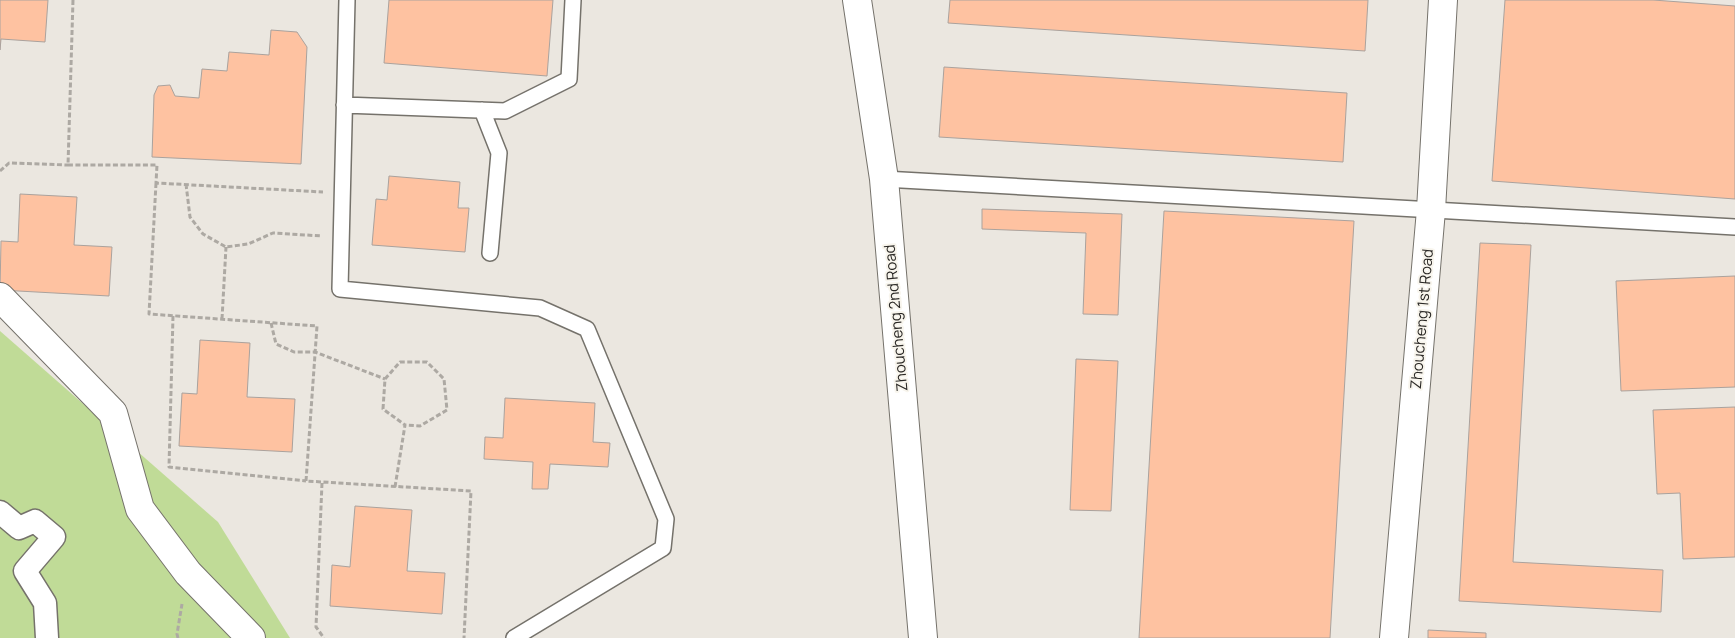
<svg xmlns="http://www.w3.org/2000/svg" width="1735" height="638" viewBox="0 0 1735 638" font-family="Manrope,sans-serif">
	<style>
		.green { fill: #c0db97 }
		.building { fill: #fec2a1; stroke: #aaa29d }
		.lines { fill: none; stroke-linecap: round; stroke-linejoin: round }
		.service-casing { stroke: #75726b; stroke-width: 18 }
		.pedestrian-casing { stroke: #75726b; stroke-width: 25 }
		.minor-casing { stroke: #75726b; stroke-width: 30 }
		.tertiary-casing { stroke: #75726b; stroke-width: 30 }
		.path { stroke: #ada9a3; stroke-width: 3; stroke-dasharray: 5 2.5; stroke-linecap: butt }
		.service { stroke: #fff; stroke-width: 15 }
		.pedestrian { stroke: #fff; stroke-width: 22 }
		.minor { stroke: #fff; stroke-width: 28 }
		.tertiary { stroke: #fff; stroke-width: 28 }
		.labels { text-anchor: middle; stroke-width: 4; stroke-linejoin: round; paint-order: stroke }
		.street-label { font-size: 15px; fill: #292724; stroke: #f8f5ed }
	</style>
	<rect width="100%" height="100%" fill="#ebe7e0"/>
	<!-- green -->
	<path class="green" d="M0,331L218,522L290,638H0Z"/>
	<!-- building -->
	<path class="building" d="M0,0H48L45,42L1,39L0,50Z
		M389,0H553L547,76L384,63Z
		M950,0H1368L1365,51L948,23Z
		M1505,0H1653L1735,6V199L1492,181Z
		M271,30L297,32L307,47L301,164L152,157L154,95L158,86L170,85L175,96L199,98L202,69L227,71L229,52L269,55Z
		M944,67L1347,93L1343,162L939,137Z
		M389,176L460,182L458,208H469L465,252L372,245L376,199L387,200Z
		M20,194L77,197L74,245L112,247L109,296L0,290L1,241L18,242Z
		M982,209L1122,214L1118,315L1083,314L1086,233L982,229Z
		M1164,211L1354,221L1330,638H1139Z
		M1480,243L1531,245L1513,562L1663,570L1661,612L1459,601Z
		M1735,276V387L1621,391L1616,281Z
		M200,340L250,343L247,397L295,399L292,452L179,446L182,393L197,394Z
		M1076,359L1118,361L1111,511L1070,510Z
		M505,398L595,403L593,442L610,443L608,467L550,464L548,489H532L533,462L484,459L485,437L503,438Z
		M1735,407V557L1683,559L1680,493L1657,494L1653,410Z
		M355,506L412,510L407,571L445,573L442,614L330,606L332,565L350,567Z
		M1428,630L1486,633V638H1428Z"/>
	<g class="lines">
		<defs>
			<path id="service" d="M347,0L340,289L540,308L587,329L666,519L663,548L514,638
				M344,105L505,111L569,79L573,0
				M482,110L499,153L490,253
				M884,179L1735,227"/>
			<path id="pedestrian" d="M0,512L19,528L35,521L54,537L25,571L45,603L47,638"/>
			<path id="minor" d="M857,0L884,179L923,638
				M0,297L113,413L140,509L188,573L251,638"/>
			<path id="tertiary" d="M1394,638L1431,210L1443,0"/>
		</defs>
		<!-- service casing -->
		<use href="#service" class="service-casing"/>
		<!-- pedestrian casing -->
		<use href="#pedestrian" class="pedestrian-casing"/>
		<!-- minor casing -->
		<use href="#minor" class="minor-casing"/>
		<!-- tertiary casing -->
		<use href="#tertiary" class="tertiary-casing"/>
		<!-- path -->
		<path class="path" d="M73,0L68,165H157L156,183L323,192
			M0,171L9,163L68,165
			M156,183L149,314L317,326L306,481L471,491L464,638
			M186,184L190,217L203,234L226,247L248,244L273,233L322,236
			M173,316L169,467L306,481
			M222,319L226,247
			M271,323L276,344L294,352H315L385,379
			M322,483L316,627L324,638
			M395,487L405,425L383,409L385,379L400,362H427L444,379L447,410L420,426L405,425
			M178,638L177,634L182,604"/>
		<!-- service -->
		<use href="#service" class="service"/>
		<!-- pedestrian -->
		<use href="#pedestrian" class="pedestrian"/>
		<!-- minor -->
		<use href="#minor" class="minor"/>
		<!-- tertiary -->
		<use href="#tertiary" class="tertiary"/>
	</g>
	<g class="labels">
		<!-- street labels -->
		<g class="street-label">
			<text transform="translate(896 318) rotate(-95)" y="5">Zhoucheng 2nd Road</text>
			<text transform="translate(1422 319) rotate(-85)" y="5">Zhoucheng 1st Road</text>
		</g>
	</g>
</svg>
